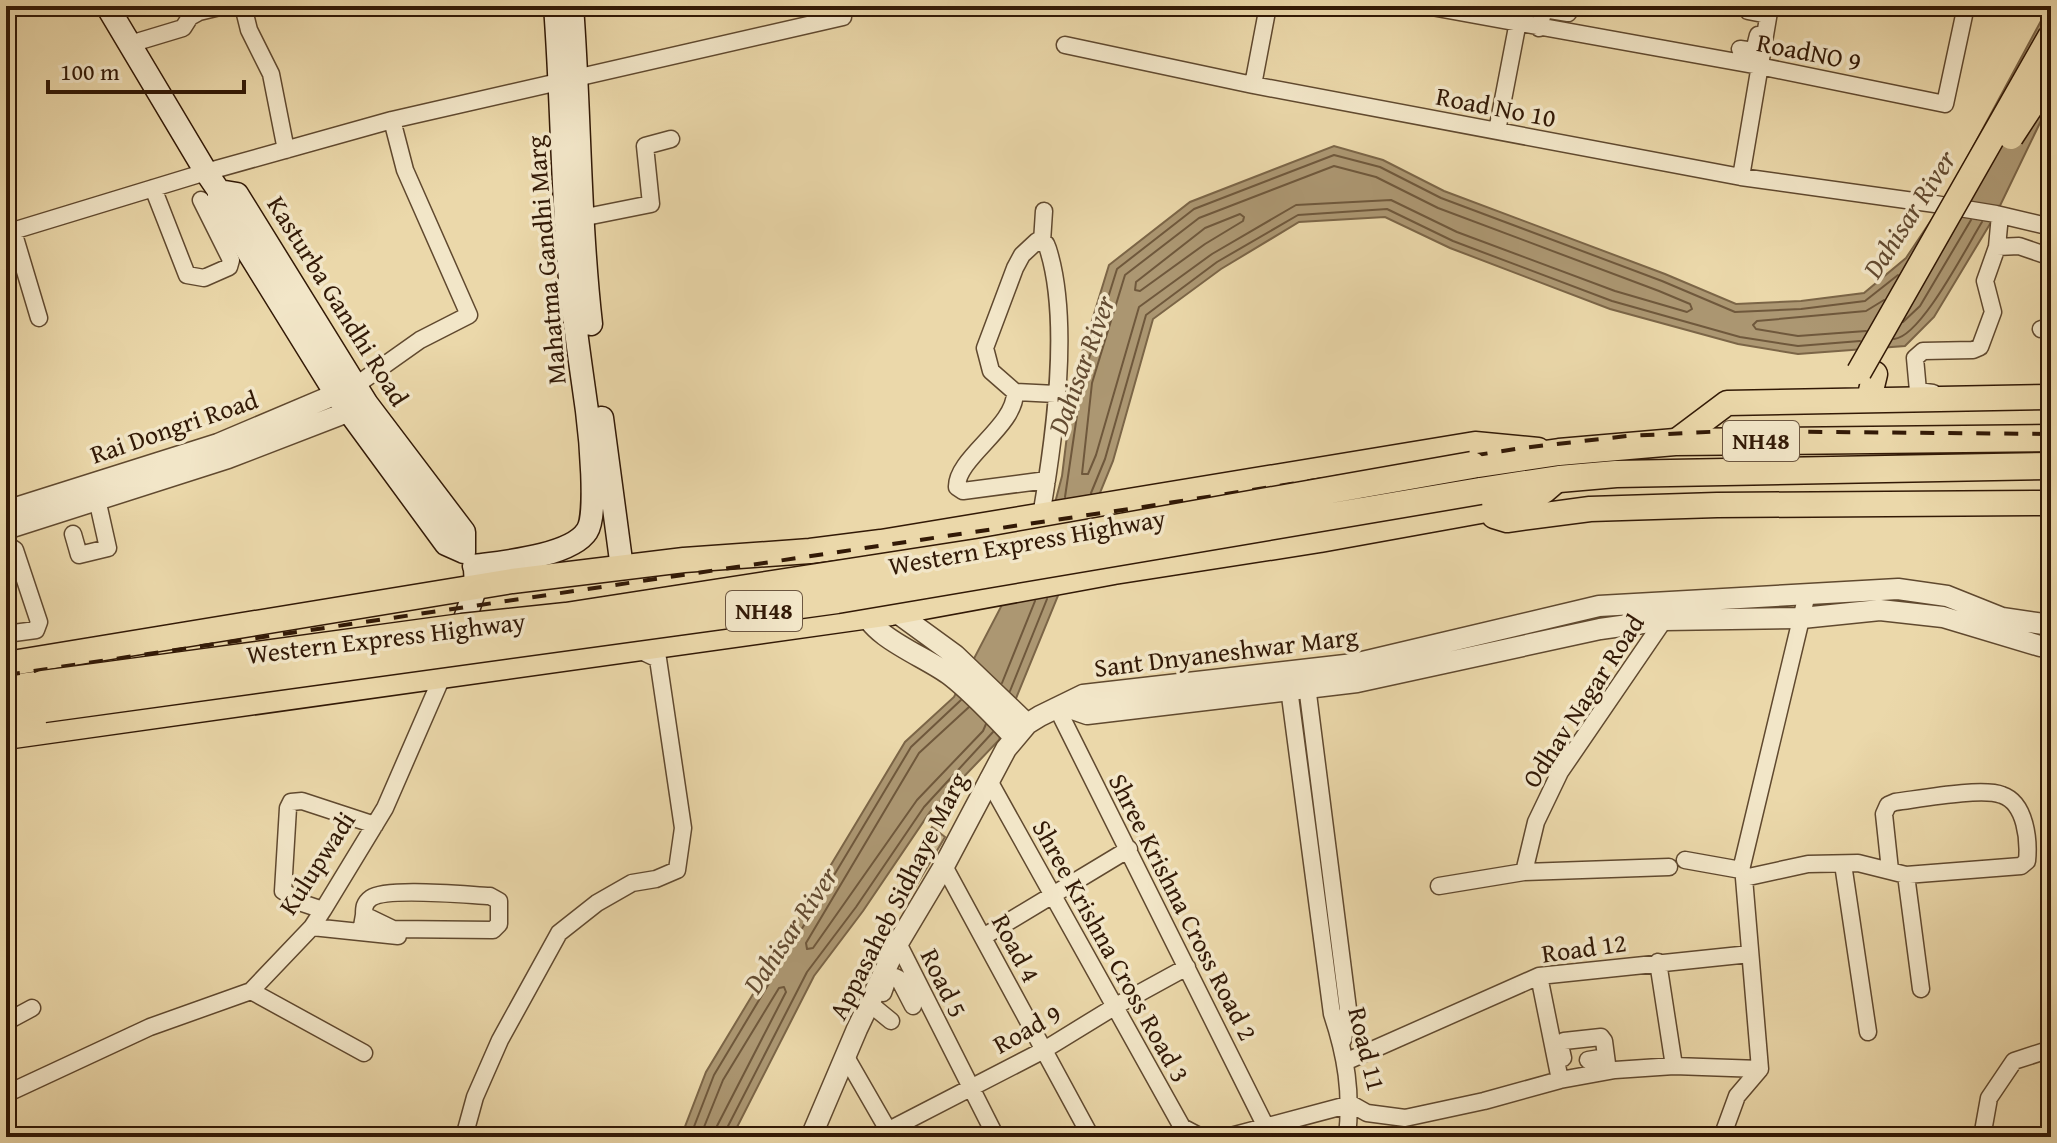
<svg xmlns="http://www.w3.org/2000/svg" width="2057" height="1143" viewBox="0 0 2057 1143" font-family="'Gentium Book Plus',serif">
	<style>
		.green { fill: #ccb88e; stroke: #7f684a; stroke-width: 2 }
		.water { fill: #ac9772; stroke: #7b6547; stroke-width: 2 }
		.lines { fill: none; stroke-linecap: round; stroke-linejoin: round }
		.shore { stroke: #6f583c; stroke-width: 2 }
		.minor-casing { stroke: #60492f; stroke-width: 19 }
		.tertiary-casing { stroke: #60492f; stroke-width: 23 }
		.secondary-casing { stroke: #321906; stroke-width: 25 }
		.primary-casing { stroke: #321906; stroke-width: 27 }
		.trunk-casing { stroke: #321906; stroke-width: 29 }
		.minor { stroke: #f2e6c8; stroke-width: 16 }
		.tertiary { stroke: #f2e6c8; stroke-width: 20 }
		.secondary { stroke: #f2e6c8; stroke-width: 22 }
		.primary { stroke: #ebd8aa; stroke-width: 24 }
		.trunk { stroke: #ebd8aa; stroke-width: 26 }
		.rail { stroke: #321906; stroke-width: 4; stroke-dasharray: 14 14; stroke-linecap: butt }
		.primary-bridge-casing { stroke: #321906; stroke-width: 27; stroke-linecap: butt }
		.trunk-bridge-casing { stroke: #321906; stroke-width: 29; stroke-linecap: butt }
		.primary-bridge { stroke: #ebd8aa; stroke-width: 24 }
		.trunk-bridge { stroke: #ebd8aa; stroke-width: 26 }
		.labels { text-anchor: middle; stroke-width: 7; stroke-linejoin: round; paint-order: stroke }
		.shield { fill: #f2e6c8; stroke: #6c5640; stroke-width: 2 }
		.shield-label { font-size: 24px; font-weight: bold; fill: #321906 }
		.street-label { font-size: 26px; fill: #321906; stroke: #f2e6c8 }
		.water-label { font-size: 28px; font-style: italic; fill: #634b31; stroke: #f2e6c8 }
	</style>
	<rect width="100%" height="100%" fill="#ebd8aa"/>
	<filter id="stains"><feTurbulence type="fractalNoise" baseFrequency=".0025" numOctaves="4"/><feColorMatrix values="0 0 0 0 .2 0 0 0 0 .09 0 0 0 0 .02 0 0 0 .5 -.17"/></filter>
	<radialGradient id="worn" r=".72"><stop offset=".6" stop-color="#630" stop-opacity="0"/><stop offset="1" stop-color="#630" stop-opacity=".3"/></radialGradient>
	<!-- green -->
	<path class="green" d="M932,827L945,837L916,886L904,876Z"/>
	<!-- water -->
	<path class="water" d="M2049,6H2051V100L1996,214L1934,317L1905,346L1798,354L1738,344L1610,309L1450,248L1385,217L1299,222L1221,269L1153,319L1113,461L999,740L930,812L863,911L814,976L732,1137H681L706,1072L905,742L954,697L1055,503L1062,476L1074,379L1109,265L1190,202L1334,146L1383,160L1444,191L1665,274L1736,304L1801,301L1864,293L1906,258L1944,201Z"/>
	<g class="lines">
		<!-- shore -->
		<path class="shore" d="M1334,166L1376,177L1438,208L1659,291L1690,304L1692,309L1687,312L1615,291L1457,232L1391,200L1296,205L1212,254L1139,307L1096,455L1088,474H1082L1092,383L1125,275L1199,218Z
			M1240,214L1244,217L1243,221L1205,244L1140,291L1135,290L1136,282L1205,228Z
			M1903,322L1920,306L1971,220
			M1866,331L1798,336L1756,329L1753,325L1757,321L1866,311L1884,300
			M1894,339C1921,337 1967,246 1982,222
			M1091,493L1105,459L1146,315L1217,262L1298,215L1387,209L1453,241L1612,301L1740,337L1798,346L1860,341
			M1065,497L1082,381L1117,269L1194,209L1334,155L1380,167L1441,198L1662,281L1735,312L1801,309L1865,301L1898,275
			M1002,683L1035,601
			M1010,691L1047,599
			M969,707L919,753L806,943L807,949L813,948L917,800L983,731L986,724
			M690,1137L714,1075L911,747L961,700
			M700,1137L723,1080L779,988L784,987L786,992L717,1126L715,1137
			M725,1137L726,1130L807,972L856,907L924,807L993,732"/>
		<defs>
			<path id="minor" d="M243,6L249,30L271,74L286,150
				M1426,6L1759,66L1945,104L1966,6
				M1748,11L1768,15
				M1539,28L1544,9L1568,13L1573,6
				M130,44L183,28L190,17L199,12L224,6
				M1065,45L1253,85L1741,177L1935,204L1996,214L2051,227
				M1740,49L1754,51L1758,35
				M1253,85L1268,6
				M1497,131L1521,6
				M1741,177L1770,6
				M153,188L187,275L204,278L229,267L231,260L201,200
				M581,218L651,204L645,146L671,139
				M13,231L39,318
				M6,233L206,172L392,120L843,17
				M1042,242L1044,211
				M1997,247L2000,215
				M2041,329L2051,327
				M355,386L420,340L469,315L405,170L392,120
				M1015,392L1056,394
				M1933,393L1918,391L1915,358L1923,351L1973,350L1980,347L1993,312L1985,281L1997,247L2019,246L2051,257
				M1041,516C1054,441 1071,322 1048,249L1046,244L1037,241L1022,255L1015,268L985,348L991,371L1015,392C1016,426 956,458 957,487L963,491L1047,480
				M73,534L79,555L108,548L97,499
				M6,544L15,550L39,622L36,630L6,634
				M1306,678L1348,1009L1343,1040
				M1288,681L1332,1014C1346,1056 1352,1093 1347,1137
				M1057,708L1266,1127
				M988,779L1182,1127L1201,1137
				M1685,860L1741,870L1807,594
				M1843,864L1868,1032
				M944,866L1091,1137
				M1524,872L1536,822L1560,772L1664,620L1665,613
				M1906,875L1921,989
				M1439,886L1524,872L1669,867
				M323,910L302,903L283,891L288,808L291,802L302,801L375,825
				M312,927L398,936
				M361,932L364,915L393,929L493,930L499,924V901L490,896C467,895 387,887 371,898C364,903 364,908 364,915
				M983,937L1129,849
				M898,943L996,1137
				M1658,962L1674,1066
				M1539,976L1560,1080
				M251,991L364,1053
				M883,993L888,979L895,977L899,979L913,1006
				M869,1003L891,1021
				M6,1022L32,1008
				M846,1057L892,1137
				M1563,1058L1560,1045L1564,1041L1601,1037L1604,1041L1608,1071
				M1588,1060L1606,1057
				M1345,1062L1539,976L1750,954
				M6,1094L150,1027L251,991L312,927L323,910L385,808L442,677
				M1351,1104L1367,1113L1405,1118L1484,1101L1560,1080L1615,1070L1674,1066L1760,1069
				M889,1130L1044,1050L1114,1007L1187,967
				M464,1137L475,1097L500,1040L559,933L597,903L632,883L656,879L677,870L683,828L658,659L639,650
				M1227,1137L1351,1104
				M1722,1137L1737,1096L1760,1069L1744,878L1808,864L1858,863L1906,875L2021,866L2027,861C2029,841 2026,803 2002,795C1982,787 1919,799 1895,802L1888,805L1884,814L1890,870
				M1982,1137L1989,1098L2014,1061L2051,1049"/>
			<path id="tertiary" d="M6,511L218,444L348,389
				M6,529L228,458L363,406
				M894,604L896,612L955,655L1027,724
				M863,608C871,638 927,657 951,676C973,693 994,716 1014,737
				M1064,706L1087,714L1357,682L1600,629L1664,620L1802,618L1880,610L1943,617L2040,646L2051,647
				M811,1137L857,1029L898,943L944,866L1006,749L1027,724L1040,716L1083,695L1354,664L1599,606L1898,589L1947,596L2002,618L2051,625"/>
			<path id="secondary" d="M107,6L206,172L219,191L237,194L367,404L464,532V552
				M572,6C580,112 579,218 591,324
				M219,191V205L336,394L446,544L464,552
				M602,418L622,568
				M474,566C503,562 571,556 587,531C598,515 590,434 587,411C581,367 574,323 570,279C562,188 562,97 555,6
				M458,640L476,586L475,569"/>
			<path id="primary" d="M1869,399L1875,374
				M1675,442L1727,403L2051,397
				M1494,516L1507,520L1590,509L1717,505L2051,503
				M6,664L512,581L684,560L810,551L881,542L1475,444L1538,450
				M6,737L891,613L1114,572L1320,540L1508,506L1544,491L1558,479"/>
			<path id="trunk" d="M1472,465L1559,452L1675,442L2051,438
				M1480,491L1559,479L1616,474L2051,466
				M6,689L43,684
				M6,714L44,709"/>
		</defs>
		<!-- minor casing -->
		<use href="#minor" class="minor-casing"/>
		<!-- tertiary casing -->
		<use href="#tertiary" class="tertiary-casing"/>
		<!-- secondary casing -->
		<use href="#secondary" class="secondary-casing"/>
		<!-- primary casing -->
		<use href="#primary" class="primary-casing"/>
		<!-- trunk casing -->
		<use href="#trunk" class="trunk-casing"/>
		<!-- minor -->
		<use href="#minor" class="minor"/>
		<!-- tertiary -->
		<use href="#tertiary" class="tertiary"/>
		<!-- secondary -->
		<use href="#secondary" class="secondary"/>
		<!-- primary -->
		<use href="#primary" class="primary"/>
		<!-- trunk -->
		<use href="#trunk" class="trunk"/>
		<!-- rail -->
		<path class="rail" d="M6,675L1136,508L1522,448L1627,436L1728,431L2051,434"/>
		<defs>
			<path id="primary-bridge" d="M2011,137L2051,76
				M1859,372L2051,35"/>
			<path id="trunk-bridge" d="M43,684L462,627L566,616L979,552L1472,465
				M44,709L837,600L1480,491"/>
		</defs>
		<!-- primary-bridge casing -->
		<use href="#primary-bridge" class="primary-bridge-casing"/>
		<!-- trunk-bridge casing -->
		<use href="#trunk-bridge" class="trunk-bridge-casing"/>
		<!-- primary-bridge -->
		<use href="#primary-bridge" class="primary-bridge"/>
		<!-- trunk-bridge -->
		<use href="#trunk-bridge" class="trunk-bridge"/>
	</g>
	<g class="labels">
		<!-- shield labels -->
		<g class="shield">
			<rect x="1723" y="421" width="76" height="40" rx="6"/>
			<rect x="726" y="591" width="76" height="40" rx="6"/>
		</g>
		<g class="shield-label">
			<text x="1761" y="449">NH48</text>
			<text x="764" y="619">NH48</text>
		</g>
		<!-- street labels -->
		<g class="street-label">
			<text transform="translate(1809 52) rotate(11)" y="9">RoadNO 9</text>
			<text transform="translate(1496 107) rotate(11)" y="9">Road No 10</text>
			<text transform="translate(546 260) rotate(-95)" y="9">Mahatma Gandhi Marg</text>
			<text transform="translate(338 301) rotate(58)" y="9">Kasturba Gandhi Road</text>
			<text transform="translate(174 427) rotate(-19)" y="9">Rai Dongri Road</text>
			<text transform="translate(1027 542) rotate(-10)" y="9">Western Express Highway</text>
			<text transform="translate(386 638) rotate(-7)" y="9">Western Express Highway</text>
			<text transform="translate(1226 652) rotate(-7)" y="9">Sant Dnyaneshwar Marg</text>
			<text transform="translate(1583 701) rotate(-57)" y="9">Odhav Nagar Road</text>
			<text transform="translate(317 863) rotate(-57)" y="9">Kulupwadi</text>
			<text transform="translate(898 896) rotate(-63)" y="9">Appasaheb Sidhaye Marg</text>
			<text transform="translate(1183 907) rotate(63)" y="9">Shree Krishna Cross Road 2</text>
			<text transform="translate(1016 948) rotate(62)" y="9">Road 4</text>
			<text transform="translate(1584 948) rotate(-8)" y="9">Road 12</text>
			<text transform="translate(1111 951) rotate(61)" y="9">Shree Krishna Cross Road 3</text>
			<text transform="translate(944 983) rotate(64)" y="9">Road 5</text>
			<text transform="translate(1027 1029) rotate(-29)" y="9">Road 9</text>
			<text transform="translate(1367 1049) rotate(76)" y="9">Road 11</text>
		</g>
		<!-- water labels -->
		<g class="water-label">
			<text transform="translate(1909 214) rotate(-57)" y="10">Dahisar River</text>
			<text transform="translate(1081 365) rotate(-70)" y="10">Dahisar River</text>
			<text transform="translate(790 930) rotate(-56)" y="10">Dahisar River</text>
		</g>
	</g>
	<!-- margin -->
	<rect width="2057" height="1143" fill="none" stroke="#ebd8aa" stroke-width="32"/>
	<rect x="8" y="8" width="2041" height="1127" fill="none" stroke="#321906" stroke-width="4"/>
	<rect x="16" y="16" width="2025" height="1111" fill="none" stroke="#321906" stroke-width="2"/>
	<!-- scale -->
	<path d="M48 80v12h196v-12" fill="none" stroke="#321906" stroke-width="4"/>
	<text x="60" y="80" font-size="24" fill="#321906" stroke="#f2e6c8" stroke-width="6" paint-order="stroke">100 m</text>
	<rect width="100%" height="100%" filter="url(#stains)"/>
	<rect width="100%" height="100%" fill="url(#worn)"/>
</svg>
